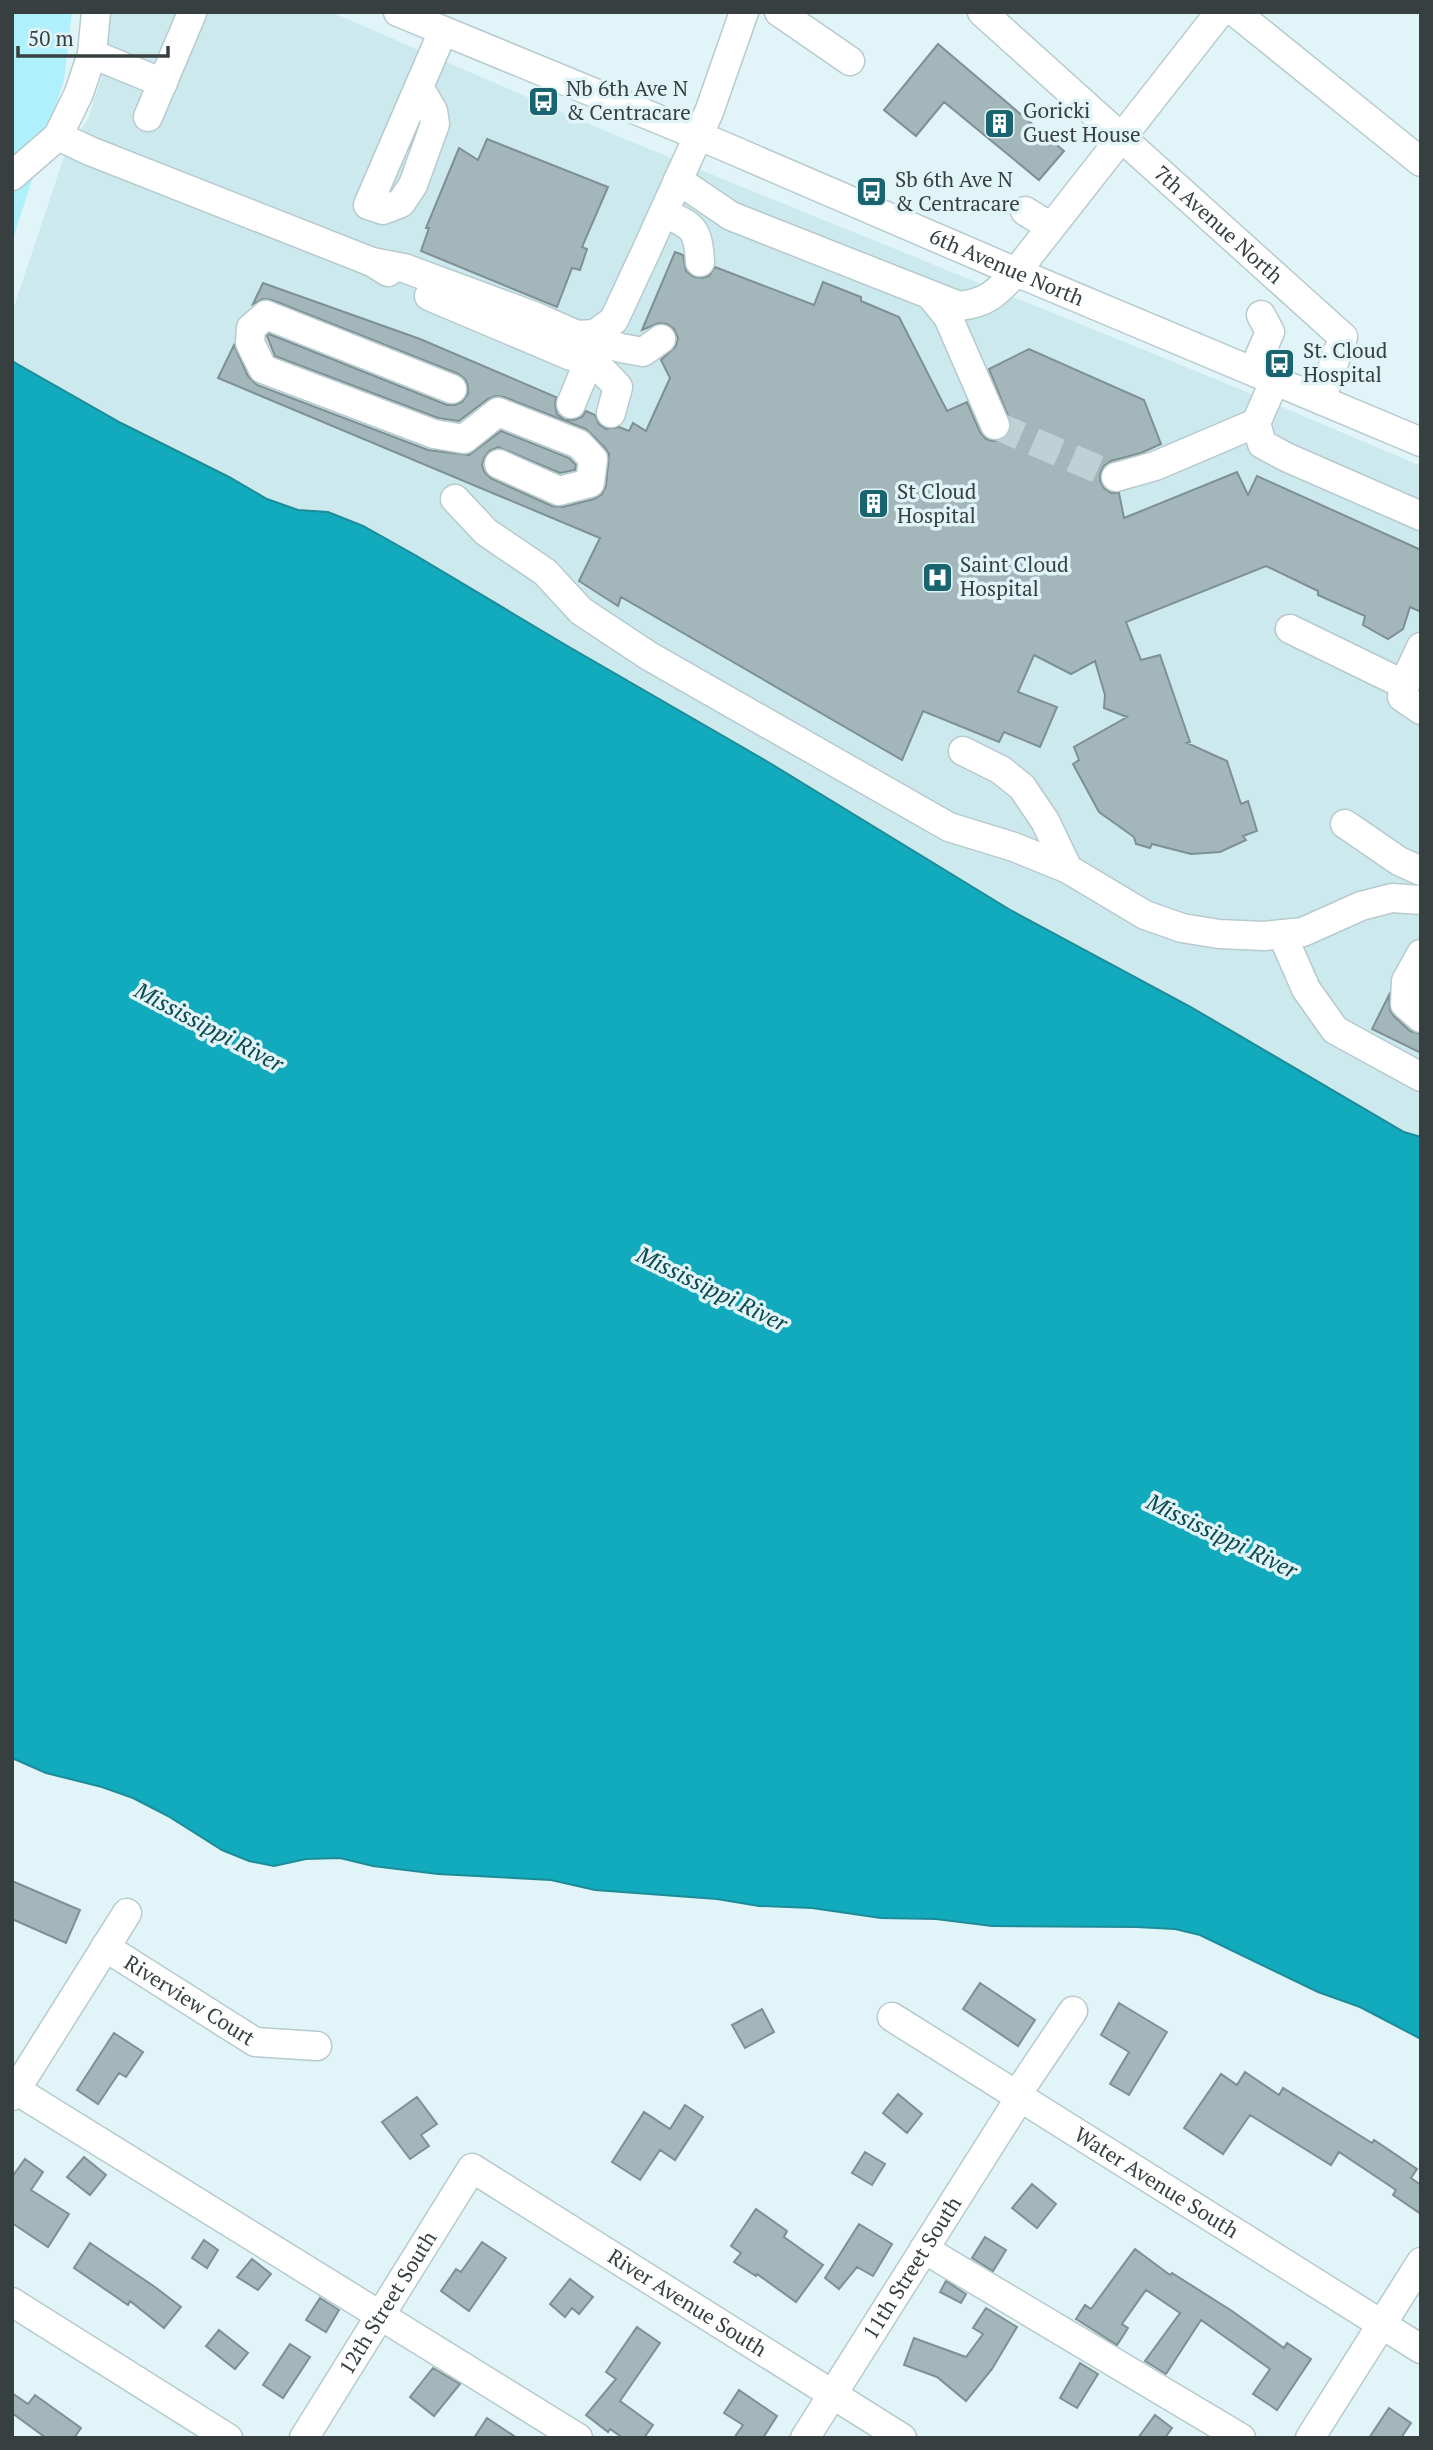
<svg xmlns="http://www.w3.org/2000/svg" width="1433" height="2450" viewBox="0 0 1433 2450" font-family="'PT Serif',serif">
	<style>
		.built { fill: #cce9ee }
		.green { fill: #aef0fb }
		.water { fill: #12abbe; stroke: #1d8b98; stroke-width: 2 }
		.building { fill: #a3b6b9; stroke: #7e9093; stroke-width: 2 }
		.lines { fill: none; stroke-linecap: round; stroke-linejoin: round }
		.minor-tunnel { stroke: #bfd1d4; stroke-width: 28; stroke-dasharray: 28 14; stroke-linecap: butt }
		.minor-casing { stroke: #b7cace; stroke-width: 31 }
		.minor { stroke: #fff; stroke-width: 28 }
		.labels { text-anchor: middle; stroke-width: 7; stroke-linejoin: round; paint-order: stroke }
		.poi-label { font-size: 21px; fill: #373f40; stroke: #e1f5f9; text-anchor: start }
		.street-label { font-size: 21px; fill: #373f40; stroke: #e1f5f9 }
		.water-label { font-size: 23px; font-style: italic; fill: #0d4850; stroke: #e1f5f9 }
	</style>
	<rect width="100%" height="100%" fill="#e1f5f9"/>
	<!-- built -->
	<path class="built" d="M109,12H331L622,138L1230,385L1421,466V1137L1404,1132L1189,1006L1012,911L768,762L564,644L415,555L363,526L328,512L298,510L267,499L229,477L121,423L12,361V313L65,154L88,119L101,79Z"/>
	<!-- green -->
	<path class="green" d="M12,12H72L64,80L12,242Z"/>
	<!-- water -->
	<path class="water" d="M12,361L121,423L229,477L267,499L298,510L328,512L363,526L415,555L564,644L768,762L1012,911L1189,1006L1404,1132L1421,1137V2039L1360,2007L1318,1992L1200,1935L1175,1929L1136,1927L992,1926L936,1919L881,1918L812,1908L759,1906L717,1899L595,1890L551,1880L438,1874L373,1866L340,1858L306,1859L274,1866L249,1861L222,1850L168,1816L133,1798L102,1787L46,1773L12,1758Z"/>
	<!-- building -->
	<path class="building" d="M938,44L1064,151L1039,180L944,102L916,136L884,110Z
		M487,139L608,187L582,247L587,249L580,270L572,268L557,307L421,251L429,228H426L459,148L478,160Z
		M675,252L683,255L686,271L694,277L702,278L709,276L715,267L814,305L823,282L861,297V301L899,317L947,411L967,402L980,432L986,439L992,441L1002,440L1009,434L1012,426L989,369L1029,349L1144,400L1161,444L1141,453L1111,461L1104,466L1100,474V481L1104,488L1111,493H1119L1124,518L1237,472L1248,495L1257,476L1421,550V612L1410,607L1403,629L1388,639L1363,625L1365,616L1318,595V591L1266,566L1126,622L1141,660L1160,655L1190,742L1187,743L1227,761L1241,804L1248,801L1257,831L1243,836L1246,840L1220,852L1191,854L1152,844L1150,848L1136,844L1134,837L1099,812L1073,764L1079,760L1074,747L1127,717L1104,708L1105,695L1095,661L1071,674L1034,655L1018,692L1057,707L1040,747L1004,732L999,742L923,711L902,760L621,597L618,606L579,581L600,538L218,378L234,345L248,376L257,385L428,450L469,455L501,431L569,458L576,465L575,470L560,473L498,447L489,451L484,458L482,465L485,473L492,479L552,506L563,507L594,499L602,494L606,486L609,454L605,448L586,429L504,397L496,396L488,399L459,421L438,418L275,356L267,336L269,334L447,405H455L462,402L468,394V386L465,379L459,374L272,300L263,299L253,304L263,283L420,339L556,397L555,405L557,414L565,420H574L582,417L586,411L595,415L599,424L606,429L619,427L629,431L633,423L646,431L670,378L661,360L676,346L678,338L674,329L667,324L659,323L642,330Z
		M1389,995L1390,1010L1394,1016L1410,1031L1421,1034V1053L1372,1029Z
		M12,1881L80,1910L66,1943L12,1919Z
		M980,1983L1035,2020L1018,2046L963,2009Z
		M1119,2003L1167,2032L1129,2095L1110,2084L1129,2052L1101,2035Z
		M762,2009L774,2032L745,2048L732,2025Z
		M114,2033L143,2052L126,2077L119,2073L98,2104L77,2090Z
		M1245,2072L1279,2095L1283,2088L1372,2143L1374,2140L1417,2169L1411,2178L1421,2185V2214L1393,2195L1396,2190L1339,2152L1331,2165L1250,2115L1223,2154L1184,2128L1221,2074L1237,2085Z
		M898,2094L922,2114L907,2133L883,2113Z
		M417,2097L437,2124L421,2135L429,2146L410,2159L382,2122Z
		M685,2105L703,2117L675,2160L660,2150L640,2180L612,2162L644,2112L670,2129Z
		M865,2152L885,2164L872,2185L852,2173Z
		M84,2157L106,2175L90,2195L67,2177Z
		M25,2159L43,2172L31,2190L69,2214L48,2247L12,2223V2177Z
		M1032,2184L1056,2204L1037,2228L1012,2208Z
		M756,2209L787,2231L784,2237L823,2265L796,2302L757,2274L756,2276L734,2262L741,2253L731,2246Z
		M859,2224L892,2244L873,2276L857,2267L839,2289L825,2278Z
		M985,2237L1006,2250L993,2271L972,2258Z
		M204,2240L218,2250L207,2268L192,2258Z
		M482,2242L506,2258L469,2311L441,2291L456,2269L461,2272Z
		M90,2243L155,2287L181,2307L164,2328L130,2301L128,2305L74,2268Z
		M1135,2249L1170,2275L1172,2273L1232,2311L1284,2348L1287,2343L1311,2359L1277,2410L1253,2394L1270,2369L1201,2320L1166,2374L1145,2361L1180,2313L1146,2290L1122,2324L1128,2328L1117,2345L1076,2319L1085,2305L1091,2309Z
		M252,2259L271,2274L258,2290L237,2277Z
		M570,2279L593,2297L579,2314L572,2308L565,2317L550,2304Z
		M946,2281L966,2294L961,2303L940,2292Z
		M320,2298L339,2310L326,2332L306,2320Z
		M986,2308L1017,2327L992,2369L966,2401L937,2377L904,2365L914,2338L966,2357L983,2334L973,2328Z
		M637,2327L660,2343L620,2401L653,2425L644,2438H623L610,2429L608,2432L586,2415L616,2379L606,2372Z
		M219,2330L248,2353L235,2369L206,2346Z
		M290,2344L310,2357L283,2398L263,2385Z
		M1080,2363L1098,2374L1077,2408L1060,2398Z
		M433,2368L460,2384L434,2416L410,2397Z
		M739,2390L777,2416L763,2438H734L743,2425L724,2413Z
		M12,2393L28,2404L35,2395L81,2428L74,2438H46L12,2413Z
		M1389,2408L1411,2423L1401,2438H1369Z
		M1155,2415L1172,2428L1165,2438H1138Z
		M487,2418L517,2438H474Z"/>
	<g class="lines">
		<!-- minor-tunnel -->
		<path class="minor-tunnel" d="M995,425L1116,477"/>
		<defs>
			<g id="minor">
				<path id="s1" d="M398,12L721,145L1016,272L1421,442"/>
				<path d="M779,12L850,61"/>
				<path id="s2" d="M982,12L1343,337L1321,400"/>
				<path d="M1235,12L1421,162"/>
				<path d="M92,54L163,83"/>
				<path d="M419,87L433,111L435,124L413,185L401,203L383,210L368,205L443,31"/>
				<path d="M148,117L192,13"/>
				<path d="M58,136L90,151L372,262L388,272"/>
				<path d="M12,176L58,136L79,93L92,54L96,12"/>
				<path d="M678,180L731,216L959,306C988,303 996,293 1016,272L1220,12"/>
				<path d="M1025,211L1051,227"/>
				<path d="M664,213C693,226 698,228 700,262"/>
				<path d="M372,262L404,268L534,316L577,335L595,334L614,320L647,249L709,112L744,12"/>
				<path d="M429,296L571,356"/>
				<path d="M931,296L948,317L995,425"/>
				<path d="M577,335L621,348L643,352L661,339"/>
				<path d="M599,367L618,387L611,413"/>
				<path d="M1253,371L1270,332L1261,315"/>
				<path d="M452,389L266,315L251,328L250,343L263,369L434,434L464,439L498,412L579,444L593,459L590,483L559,491L499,464"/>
				<path d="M571,404L591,356L603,342"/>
				<path d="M1256,423L1262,444L1286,457L1421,516"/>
				<path d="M1116,477L1155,466L1256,423L1275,380"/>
				<path d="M455,499L486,532L545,572L581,611L649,656L949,827L1014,847L1068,869"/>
				<path d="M1290,629L1405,685"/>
				<path d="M1421,647L1407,677L1402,697L1421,710"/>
				<path d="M963,751L1001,770L1022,787L1045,821L1068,869L1145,915L1182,928L1219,934L1264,936L1303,932L1361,906L1392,898L1421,900"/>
				<path d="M1345,824L1399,861L1421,871"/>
				<path d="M1282,934L1306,989L1335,1030L1421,1077"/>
				<path d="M1421,954L1406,981L1405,1004L1421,1018"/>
				<path id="s3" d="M105,1947L255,2042L317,2046"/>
				<path id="s4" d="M892,2017L1421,2349"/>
				<path d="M16,2090L578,2438"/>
				<path d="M12,2096L127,1913"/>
				<path d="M1016,2096L1073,2011"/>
				<path d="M924,2249L1241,2438"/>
				<path d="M12,2302L228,2438"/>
				<path id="s5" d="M304,2438L472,2168L902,2438"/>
				<path id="s6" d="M805,2438L1019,2099"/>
				<path d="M1310,2438L1421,2262"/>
			</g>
		</defs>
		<!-- minor casing -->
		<use href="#minor" class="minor-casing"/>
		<!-- minor -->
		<use href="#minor" class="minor"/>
	</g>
	<!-- icons -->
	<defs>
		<symbol id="bus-square" viewBox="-11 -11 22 22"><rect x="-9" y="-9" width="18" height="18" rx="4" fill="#19646f" stroke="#e1f5f9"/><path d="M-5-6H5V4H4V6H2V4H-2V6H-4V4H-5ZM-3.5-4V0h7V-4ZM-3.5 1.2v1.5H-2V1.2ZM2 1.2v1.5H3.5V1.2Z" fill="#fff"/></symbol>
		<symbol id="building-square" viewBox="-11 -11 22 22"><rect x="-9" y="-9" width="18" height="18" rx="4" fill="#19646f" stroke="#e1f5f9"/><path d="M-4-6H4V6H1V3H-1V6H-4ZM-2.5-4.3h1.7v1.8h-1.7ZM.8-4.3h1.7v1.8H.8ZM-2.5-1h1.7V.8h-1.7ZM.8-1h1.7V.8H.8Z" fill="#fff"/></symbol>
		<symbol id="hospital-square" viewBox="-11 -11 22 22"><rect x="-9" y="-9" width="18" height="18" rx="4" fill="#19646f" stroke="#e1f5f9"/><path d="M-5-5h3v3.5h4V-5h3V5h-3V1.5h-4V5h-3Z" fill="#fff"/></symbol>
	</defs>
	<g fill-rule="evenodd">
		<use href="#bus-square" x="526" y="84" width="35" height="35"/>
		<use href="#building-square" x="982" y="106" width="35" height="35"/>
		<use href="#bus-square" x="854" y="174" width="35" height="35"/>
		<use href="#bus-square" x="1262" y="346" width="35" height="35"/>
		<use href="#building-square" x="856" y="486" width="35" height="35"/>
		<use href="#hospital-square" x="920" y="560" width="35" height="35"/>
	</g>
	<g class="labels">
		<!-- poi labels -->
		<g class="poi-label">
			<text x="566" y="96">Nb 6th Ave N<tspan x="566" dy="24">&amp; Centracare</tspan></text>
			<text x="1023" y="118">Goricki<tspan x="1023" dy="24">Guest House</tspan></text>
			<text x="895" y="187">Sb 6th Ave N<tspan x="895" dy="24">&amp; Centracare</tspan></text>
			<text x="1303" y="358">St. Cloud<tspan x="1303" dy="24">Hospital</tspan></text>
			<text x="897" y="499">St Cloud<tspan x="897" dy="24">Hospital</tspan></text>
			<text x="960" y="572">Saint Cloud<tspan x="960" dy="24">Hospital</tspan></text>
		</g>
		<!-- street labels -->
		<g class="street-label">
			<text dy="7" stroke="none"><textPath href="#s2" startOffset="318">7th Avenue North</textPath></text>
			<text dy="7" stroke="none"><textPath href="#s1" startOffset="660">6th Avenue North</textPath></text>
			<text dy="7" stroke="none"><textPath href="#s3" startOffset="100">Riverview Court</textPath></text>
			<text dy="7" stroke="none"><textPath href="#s4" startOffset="312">Water Avenue South</textPath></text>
			<text dy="7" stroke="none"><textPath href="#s6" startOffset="201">11th Street South</textPath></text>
			<text dy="7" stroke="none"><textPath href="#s5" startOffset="159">12th Street South</textPath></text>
			<text dy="7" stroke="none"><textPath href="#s5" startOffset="572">River Avenue South</textPath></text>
		</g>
		<!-- water labels -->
		<g class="water-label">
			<text transform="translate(209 1027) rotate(28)" y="8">Mississippi River</text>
			<text transform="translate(712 1289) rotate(26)" y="8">Mississippi River</text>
			<text transform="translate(1222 1536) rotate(26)" y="8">Mississippi River</text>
		</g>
	</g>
	<!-- border -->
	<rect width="1433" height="2450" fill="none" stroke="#373f40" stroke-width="28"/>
	<!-- scale -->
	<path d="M18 46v10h150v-10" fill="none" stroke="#373f40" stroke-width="3.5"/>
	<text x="28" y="46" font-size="21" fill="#373f40" stroke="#e1f5f9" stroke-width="5" paint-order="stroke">50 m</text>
</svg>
